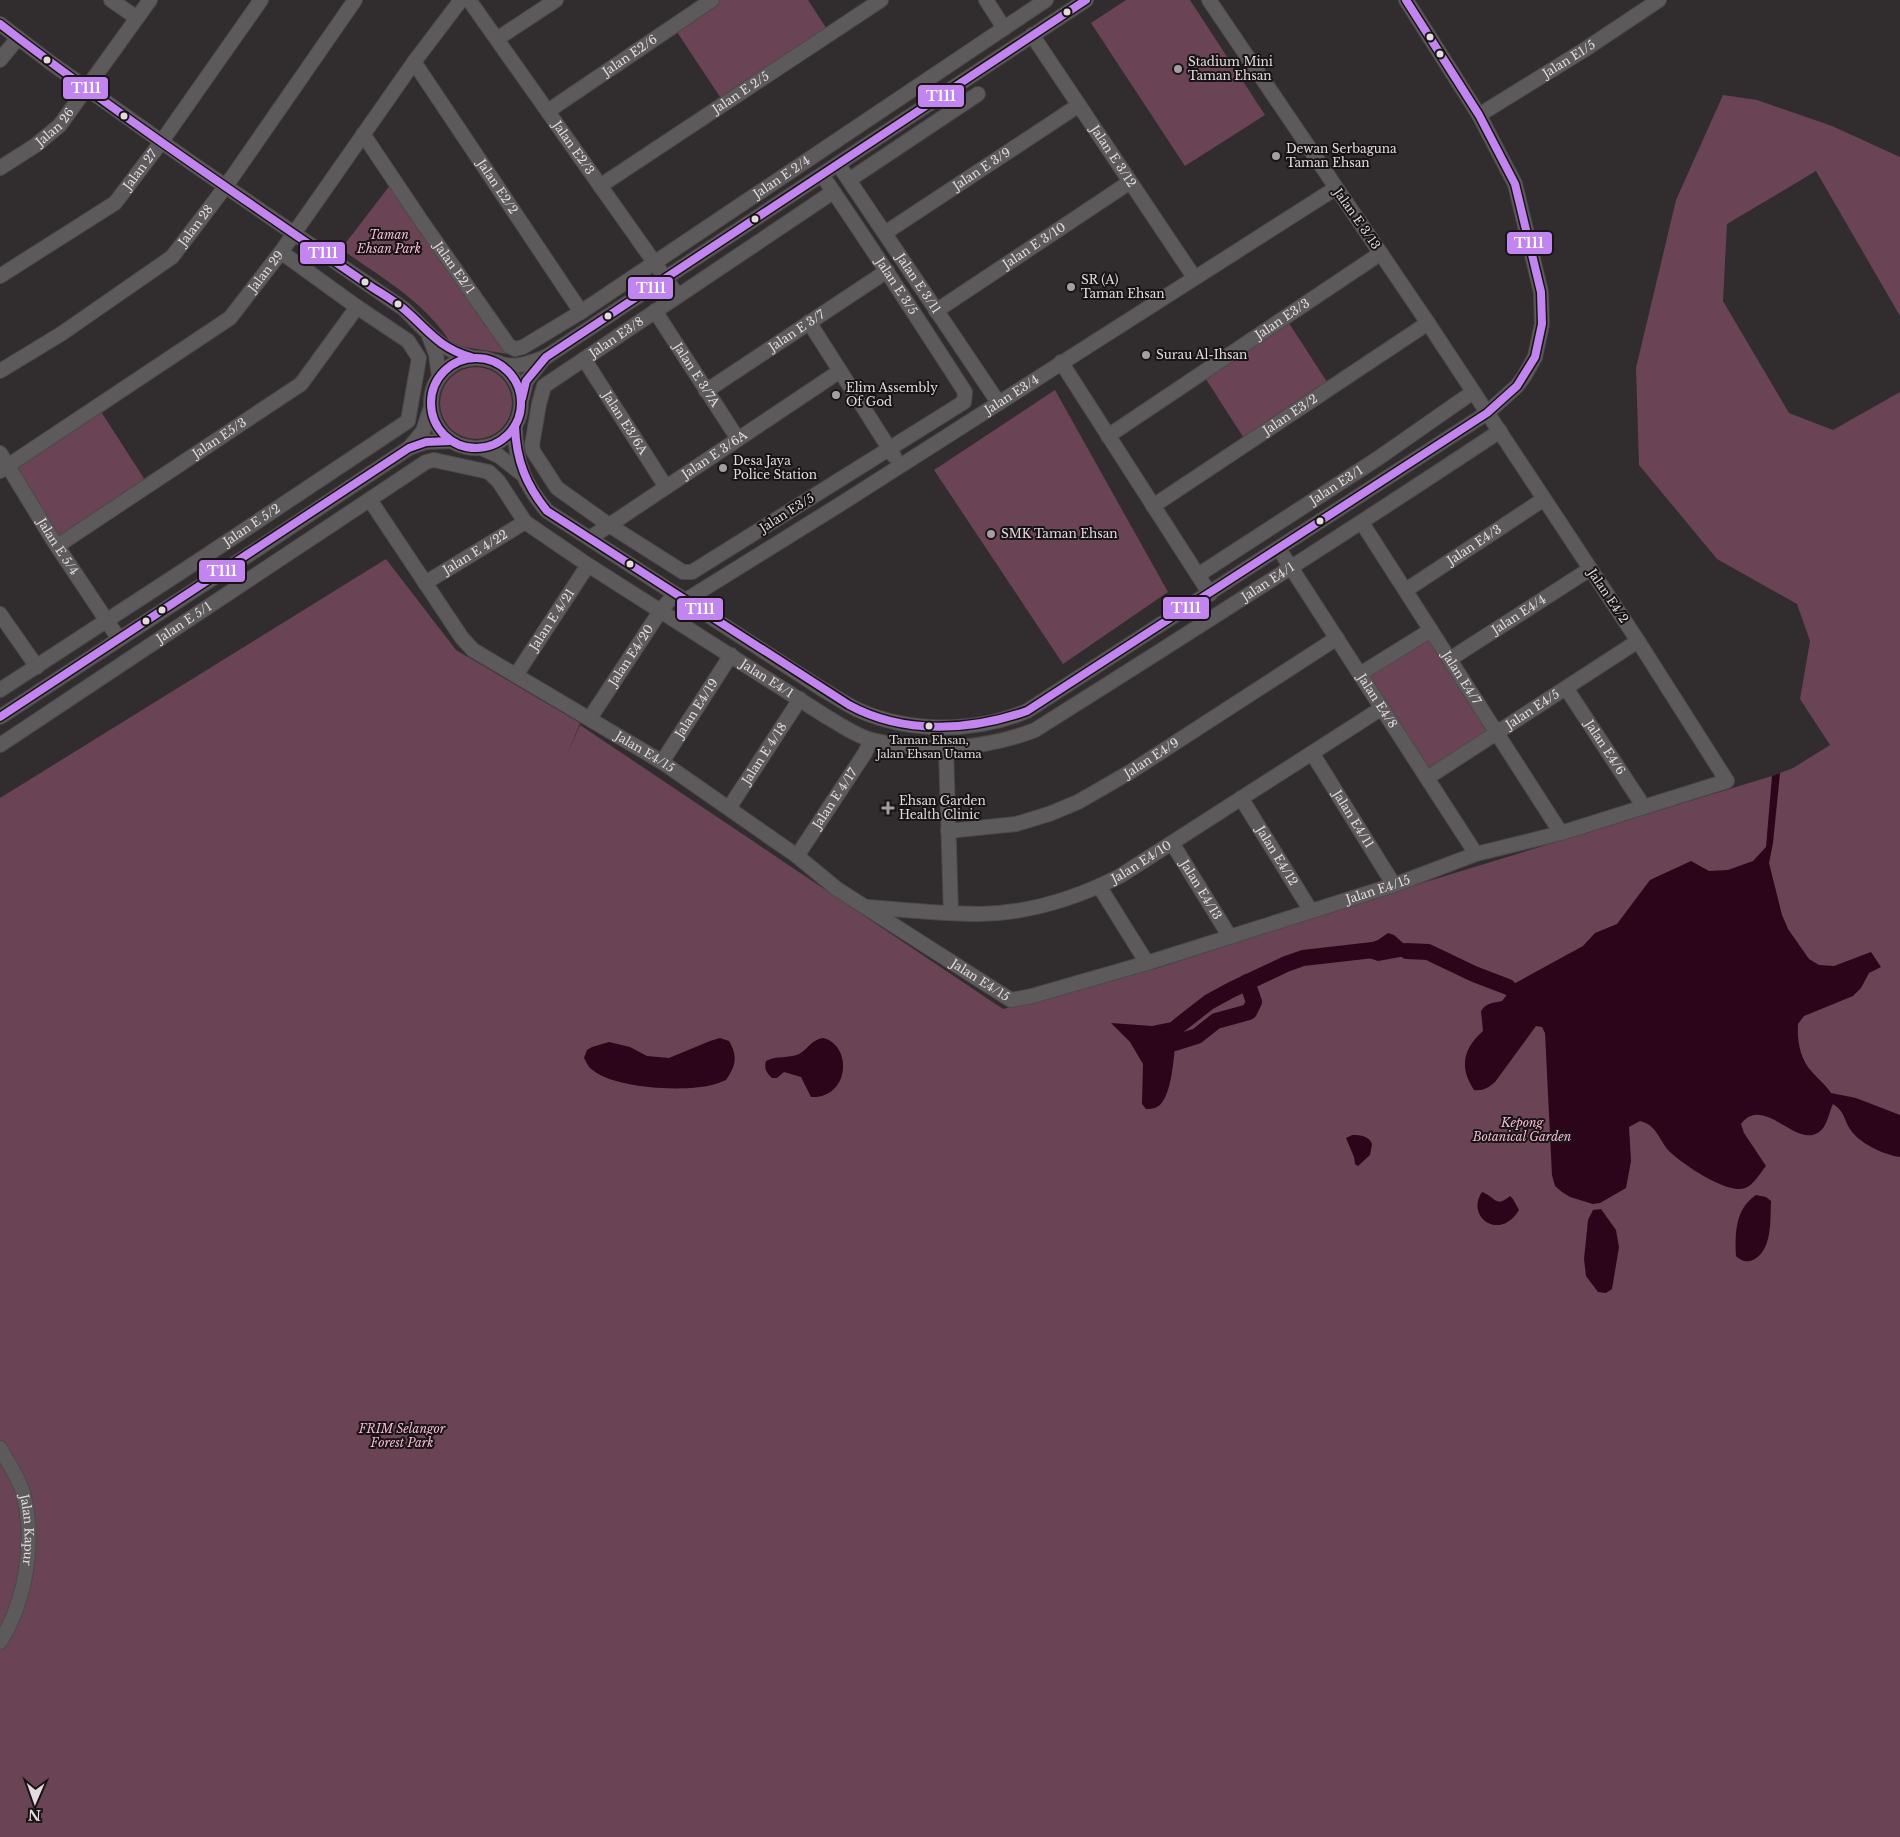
<svg xmlns="http://www.w3.org/2000/svg" width="1900" height="1837" font-family="'Libre Baskerville',serif">
<rect width="100%" height="100%" fill="#312c2e"/>
<g fill="#6a4354">
<polygon points="712,0 808,0 830,34 724,103 673,26"/>
<polygon points="1126,0 1190,0 1265,115 1185,166 1091,23"/>
<polygon points="1723,95 1757,100 1832,126 1900,157 1900,316 1816,171 1727,224 1723,301 1789,413 1833,430 1900,392 1900,1837 0,1837 0,798 386,559 456,650 580,723 567,755 580,725 1003,1009 1155,969 1373,898 1772,776 1793,768 1830,745 1800,699 1810,641 1797,604 1717,559 1639,465 1636,368 1676,200"/>
<path d="M391 184 441 261 507 354 464 347 451 343C424 301 382 278 341 249Z"/>
<polygon points="1285,317 1331,388 1247,443 1202,373"/>
<circle cx="476" cy="403" r="36"/>
<polygon points="1055,390 1168,592 1063,664 934,470"/>
<polygon points="100,410 145,480 58,540 12,468"/>
<polygon points="1431,630 1496,733 1427,778 1360,674"/>
</g>
<g fill="#2c051a">
<path d="M1780 773 1773 843 1769 863 1782 915 1788 929 1809 959 1819 965 1834 966 1871 952 1881 967 1869 973 1861 988 1853 996 1804 1016 1798 1024C1797 1041 1800 1059 1812 1072 1819 1080 1826 1085 1831 1093L1856 1098 1900 1115V1157C1885 1155 1863 1145 1853 1133 1844 1123 1846 1112 1833 1104 1829 1112 1827 1127 1819 1132 1796 1149 1764 1094 1741 1124L1744 1133 1766 1166C1760 1173 1754 1185 1745 1188 1727 1195 1681 1163 1669 1151 1659 1140 1657 1125 1640 1121L1629 1127 1631 1161 1626 1188 1600 1203 1593 1204 1570 1197 1562 1192 1555 1186 1552 1175 1545 1033 1542 1027 1536 1026 1495 1082C1488 1088 1483 1091 1474 1090 1459 1067 1463 1049 1483 1031L1481 1011C1487 1002 1493 1003 1502 1001L1506 996 1508 987 1583 946 1595 933 1617 924 1650 880 1691 861 1709 871 1728 870 1753 861 1766 847 1772 776Z"/>
<polygon points="1388,933 1394,935 1403,943 1428,952 1378,961 1352,952 1356,948 1378,940"/>
<path d="M1177 1021C1175 1041 1174 1085 1163 1101 1159 1108 1153 1109 1146 1109L1142 1104 1143 1064 1130 1042 1111 1023 1152 1026Z"/>
<path d="M720 1038 729 1041C738 1056 736 1066 726 1080 721 1082 716 1084 712 1085 683 1092 612 1089 590 1068 587 1065 586 1061 584 1058L587 1050 592 1047 609 1042 630 1047 647 1056 669 1058 710 1041Z"/>
<path d="M823 1038C853 1045 850 1099 811 1097L801 1077 784 1072 777 1078H772C766 1072 764 1069 766 1061 777 1055 788 1059 799 1054 808 1049 811 1040 823 1038Z"/>
<path d="M1352 1135C1361 1135 1369 1136 1372 1144L1370 1155 1358 1166 1355 1164 1354 1157 1346 1138Z"/>
<path d="M1482 1192C1495 1196 1495 1209 1510 1196L1513 1199 1519 1210C1500 1242 1465 1217 1482 1192Z"/>
<path d="M1756 1195 1766 1197 1771 1201C1770 1220 1773 1254 1750 1261 1744 1262 1740 1260 1736 1256 1735 1233 1735 1209 1756 1195Z"/>
<polygon points="1601,1209 1616,1230 1619,1247 1612,1289 1606,1293 1598,1292 1586,1276 1584,1259 1588,1220 1593,1210"/>
</g>
<g fill="none" stroke-linecap="round" stroke-linejoin="round">
<g stroke="#2c051a" stroke-width="16">
<polyline points="1407,951 1428,952 1474,974 1508,987"/>
<polyline points="1177,1027 1209,1002 1231,990 1286,964 1303,958 1373,950"/>
<polyline points="1175,1043 1197,1036 1216,1021 1249,1012 1254,1002 1247,982"/>
</g>
<g stroke="#4d494a" stroke-width="16">
<g id="minor">
<polyline points="111,0 137,18"/>
<path id="s1" d="M469 0 678 296"/>
<polyline points="986,0 1004,28"/>
<path d="M0 24 51 63 193 164 404 309C426 330 440 351 471 357"/>
<path id="s2" d="M1032 35 1194 277"/>
<polyline points="497,39 556,0"/>
<polyline points="0,60 18,38"/>
<path id="s3" d="M414 62 581 312"/>
<path id="s4" d="M548 111 712 0"/>
<path id="s5" d="M1479 115 1584 50 1659 0"/>
<path id="s6" d="M363 134 422 222 509 346 515 349 523 347 581 312 1046 0"/>
<path id="s7" d="M838 164 998 402"/>
<path id="s8" d="M0 168 36 145 60 125 150 0"/>
<path id="s9" d="M822 175C871 246 918 319 965 392L964 402 692 572H683L609 525 557 488 533 451 532 445 539 404 544 386 833 192"/>
<polyline points="849,180 978,94"/>
<path id="s10" d="M600 186 881 0"/>
<path id="s11" d="M885 233 1079 105"/>
<path id="s12" d="M0 276 115 203 162 141 261 0"/>
<path id="s13" d="M655 311 738 439"/>
<path id="s14" d="M936 311 1130 182"/>
<polyline points="809,322 894,456"/>
<polyline points="429,336 436,354 439,377"/>
<circle cx="476" cy="403" r="45"/>
<path id="s15" d="M584 359 666 487"/>
<path d="M496 362C512 370 530 363 546 357L1086 0"/>
<polyline points="1061,362 1210,594"/>
<path id="s16" d="M0 371 61 334 172 257 226 186 355 0"/>
<path id="s17" d="M706 391 887 271"/>
<polyline points="522,398 526,381 545,357"/>
<path d="M515 426C515 462 524 484 547 511L822 689C834 696 846 704 858 710 910 733 975 733 1027 711L1487 413 1517 386 1525 375 1535 357 1542 324 1541 292 1515 184 1479 115 1406 0"/>
<path id="s18" d="M1108 436 1381 253"/>
<polyline points="409,448 426,442 450,441"/>
<polyline points="481,448 499,456 522,474"/>
<path id="s19" d="M0 453 53 540 119 639"/>
<path id="s20" d="M0 471 230 318 281 252 414 62 461 0"/>
<path id="s21" d="M370 500 462 638 473 650 662 762 797 856 837 889 1011 1000 1032 996 1147 963 1394 885 1476 854 1561 833 1727 781 1638 641 1428 323 1209 0"/>
<path id="s22" d="M1153 506 1428 323"/>
<path id="s23" d="M1362 523 1561 833"/>
<path id="s24" d="M590 538 840 371"/>
<path id="s25" d="M57 546 301 384 357 307"/>
<path id="s26" d="M1279 549 1476 854"/>
<path id="s27" d="M1198 575 1377 459 1473 392"/>
<path id="s28" d="M425 583 525 522"/>
<path id="s29" d="M1406 590 1544 499"/>
<path id="s30" d="M686 600 839 505 1336 188"/>
<polyline points="0,614 37,667"/>
<path id="s31" d="M1450 659 1590 569"/>
<polyline points="1360,674 1431,630"/>
<path id="s32" d="M516 675 588 565"/>
<path id="s33" d="M1566 688 1644 807"/>
<path id="s34" d="M0 690 198 561 408 421 419 358 408 341 357 307 281 252"/>
<polyline points="0,717 262,546 409,448 423,431 431,407"/>
<path id="s35" d="M590 718 661 610 675 594"/>
<path id="s36" d="M0 745 426 462 434 460 489 472 499 482 525 522 588 565 827 717C841 725 856 736 872 740 925 753 984 750 1035 730 1191 632 1346 533 1500 431"/>
<polyline points="946,749 951,913"/>
<path id="s37" d="M1312 753 1394 885"/>
<path id="s38" d="M662 762 731 655"/>
<path id="s39" d="M1427 778 1638 641"/>
<path id="s40" d="M1241 798 1311 911"/>
<path id="s41" d="M729 808 800 699"/>
<path id="s42" d="M948 831 1016 824 1049 814 1078 802 1130 772 1337 638"/>
<path id="s43" d="M1172 843 1230 937"/>
<path id="s44" d="M797 856 865 753 871 740"/>
<polyline points="1099,886 1147,963"/>
<path id="s45" d="M868 907C905 910 943 914 980 914 1029 913 1077 898 1120 876L1382 708"/>
<path id="s46" d="M0 1448C7 1461 21 1481 24 1496 35 1543 26 1601 0 1642"/>
</g>
</g>
<use href="#minor" stroke="#5c5a5b" stroke-width="14"/>
<g stroke="#181315" stroke-width="11">
<g id="bus-1">
<path d="M0 24C121 117 248 202 373 288 384 295 395 301 405 310 428 330 439 348 471 357"/>
<circle cx="476" cy="403" r="45"/>
<polyline points="522,398 526,381 546,357 1086,0"/>
<path d="M515 426C516 460 526 485 547 511L849 705C904 735 970 731 1027 711L1487 413 1517 386 1535 357 1542 324 1541 292 1515 184 1479 115 1406 0"/>
<polyline points="0,717 409,448 426,442 450,441"/>
</g>
</g>
<use href="#bus-1" stroke="#c285f0" stroke-width="8"/>
</g>
<g fill="#e3dbde" stroke="#181315" stroke-width="2">
<circle cx="1067" cy="12" r="4.5"/>
<circle cx="1430" cy="37" r="4.5"/>
<circle cx="1440" cy="54" r="4.5"/>
<circle cx="47" cy="60" r="4.5"/>
<circle cx="124" cy="116" r="4.5"/>
<circle cx="755" cy="219" r="4.5"/>
<circle cx="365" cy="282" r="4.5"/>
<circle cx="398" cy="304" r="4.5"/>
<circle cx="608" cy="316" r="4.5"/>
<circle cx="1320" cy="521" r="4.5"/>
<circle cx="630" cy="564" r="4.5"/>
<circle cx="162" cy="610" r="4.5"/>
<circle cx="146" cy="621" r="4.5"/>
<circle cx="929" cy="726" r="4.5"/>
</g>
<g fill="#a59ea0" stroke="#181315" stroke-width="2">
<circle cx="1178" cy="69" r="5"/>
<circle cx="1276" cy="156" r="5"/>
<circle cx="1071" cy="287" r="5"/>
<circle cx="1146" cy="355" r="5"/>
<circle cx="836" cy="395" r="5"/>
<circle cx="723" cy="468" r="5"/>
<circle cx="991" cy="534" r="5"/>
<path d="M885.5 800.5h5v5h5v5h-5v5h-5v-5h-5v-5h5z"/>
</g>
<g text-anchor="middle" stroke-width="4" stroke-linejoin="round" paint-order="stroke">
<g font-size="11" fill="#e3dbde" stroke="#181315">
<text x="929" y="744">Taman Ehsan,<tspan x="929" dy="14">Jalan Ehsan Utama</tspan></text>
</g>
<g font-size="12" fill="#e3dbde" stroke="#181315">
<text dy="4" stroke="none"><textPath href="#s4" startOffset="99">Jalan E2/6</textPath></text>
<text dy="4" stroke="none"><textPath href="#s5" startOffset="106">Jalan E1/5</textPath></text>
<text dy="4" stroke="none"><textPath href="#s10" startOffset="169">Jalan E 2/5</textPath></text>
<text dy="4" stroke="none"><textPath href="#s8" startOffset="69">Jalan 26</textPath></text>
<text dy="4" stroke="none"><textPath href="#s1" startOffset="181">Jalan E2/3</textPath></text>
<text dy="4" stroke="none"><textPath href="#s2" startOffset="146">Jalan E 3/12</textPath></text>
<text dy="4" stroke="none"><textPath href="#s11" startOffset="116">Jalan E 3/9</textPath></text>
<text dy="4" stroke="none"><textPath href="#s12" startOffset="178">Jalan 27</textPath></text>
<text dy="4" stroke="none"><textPath href="#s6" startOffset="582">Jalan E 2/4</textPath></text>
<text dy="4" stroke="none"><textPath href="#s3" startOffset="150">Jalan E2/2</textPath></text>
<text transform="translate(1357 219) rotate(55)" y="4">Jalan E 3/13</text>
<text dy="4" stroke="none"><textPath href="#s16" startOffset="246">Jalan 28</textPath></text>
<text dy="4" stroke="none"><textPath href="#s14" startOffset="118">Jalan E 3/10</textPath></text>
<text dy="4" stroke="none"><textPath href="#s6" startOffset="162">Jalan E2/1</textPath></text>
<text dy="4" stroke="none"><textPath href="#s20" startOffset="335">Jalan 29</textPath></text>
<text dy="4" stroke="none"><textPath href="#s7" startOffset="144">Jalan E 3/11</textPath></text>
<text dy="4" stroke="none"><textPath href="#s9" startOffset="134">Jalan E 3/5</textPath></text>
<text dy="4" stroke="none"><textPath href="#s18" startOffset="210">Jalan E3/3</textPath></text>
<text dy="4" stroke="none"><textPath href="#s17" startOffset="109">Jalan E 3/7</textPath></text>
<text dy="4" stroke="none"><textPath href="#s9" startOffset="949">Jalan E3/8</textPath></text>
<text dy="4" stroke="none"><textPath href="#s13" startOffset="76">Jalan E 3/7A</textPath></text>
<text dy="4" stroke="none"><textPath href="#s30" startOffset="385">Jalan E3/4</textPath></text>
<text dy="4" stroke="none"><textPath href="#s22" startOffset="165">Jalan E3/2</textPath></text>
<text dy="4" stroke="none"><textPath href="#s15" startOffset="76">Jalan E3/6A</textPath></text>
<text dy="4" stroke="none"><textPath href="#s25" startOffset="195">Jalan E5/3</textPath></text>
<text dy="4" stroke="none"><textPath href="#s24" startOffset="150">Jalan E 3/6A</textPath></text>
<text dy="4" stroke="none"><textPath href="#s27" startOffset="165">Jalan E3/1</textPath></text>
<text transform="translate(787 513) rotate(-32)" y="4">Jalan E3/5</text>
<text dy="4" stroke="none"><textPath href="#s34" startOffset="301">Jalan E 5/2</textPath></text>
<text dy="4" stroke="none"><textPath href="#s29" startOffset="82">Jalan E4/3</textPath></text>
<text dy="4" stroke="none"><textPath href="#s19" startOffset="110">Jalan E 5/4</textPath></text>
<text dy="4" stroke="none"><textPath href="#s28" startOffset="59">Jalan E 4/22</textPath></text>
<text dy="4" stroke="none"><textPath href="#s36" startOffset="1490">Jalan E4/1</textPath></text>
<text transform="translate(1608 596) rotate(56)" y="4">Jalan E4/2</text>
<text dy="4" stroke="none"><textPath href="#s31" startOffset="82">Jalan E4/4</textPath></text>
<text dy="4" stroke="none"><textPath href="#s32" startOffset="66">Jalan E 4/21</textPath></text>
<text dy="4" stroke="none"><textPath href="#s36" startOffset="221">Jalan E 5/1</textPath></text>
<text dy="4" stroke="none"><textPath href="#s35" startOffset="75">Jalan E4/20</textPath></text>
<text dy="4" stroke="none"><textPath href="#s36" startOffset="926">Jalan E4/1</textPath></text>
<text dy="4" stroke="none"><textPath href="#s23" startOffset="184">Jalan E4/7</textPath></text>
<text dy="4" stroke="none"><textPath href="#s26" startOffset="181">Jalan E4/8</textPath></text>
<text dy="4" stroke="none"><textPath href="#s38" startOffset="64">Jalan E4/19</textPath></text>
<text dy="4" stroke="none"><textPath href="#s39" startOffset="126">Jalan E4/5</textPath></text>
<text dy="4" stroke="none"><textPath href="#s33" startOffset="71">Jalan E4/6</textPath></text>
<text dy="4" stroke="none"><textPath href="#s21" startOffset="382">Jalan E4/15</textPath></text>
<text dy="4" stroke="none"><textPath href="#s41" startOffset="65">Jalan E 4/18</textPath></text>
<text dy="4" stroke="none"><textPath href="#s42" startOffset="220">Jalan E4/9</textPath></text>
<text dy="4" stroke="none"><textPath href="#s44" startOffset="69">Jalan E 4/17</textPath></text>
<text dy="4" stroke="none"><textPath href="#s37" startOffset="78">Jalan E4/11</textPath></text>
<text dy="4" stroke="none"><textPath href="#s40" startOffset="68">Jalan E4/12</textPath></text>
<text dy="4" stroke="none"><textPath href="#s45" startOffset="284">Jalan E4/10</textPath></text>
<text dy="4" stroke="none"><textPath href="#s43" startOffset="55">Jalan E4/13</textPath></text>
<text dy="4" stroke="none"><textPath href="#s21" startOffset="1208">Jalan E4/15</textPath></text>
<text dy="4" stroke="none"><textPath href="#s21" startOffset="788">Jalan E4/15</textPath></text>
<text dy="4" stroke="none"><textPath href="#s46" startOffset="88">Jalan Kapur</textPath></text>
</g>
<g font-size="12" fill="#e3dbde" stroke="#181315" text-anchor="start">
<text x="1188" y="66">Stadium Mini<tspan x="1188" dy="14">Taman Ehsan</tspan></text>
<text x="1286" y="153">Dewan Serbaguna<tspan x="1286" dy="14">Taman Ehsan</tspan></text>
<text x="1081" y="284">SR (A)<tspan x="1081" dy="14">Taman Ehsan</tspan></text>
<text x="1156" y="359">Surau Al-Ihsan</text>
<text x="846" y="392">Elim Assembly<tspan x="846" dy="14">Of God</tspan></text>
<text x="733" y="465">Desa Jaya<tspan x="733" dy="14">Police Station</tspan></text>
<text x="1001" y="538">SMK Taman Ehsan</text>
<text x="899" y="805">Ehsan Garden<tspan x="899" dy="14">Health Clinic</tspan></text>
</g>
<g font-size="12" font-style="italic" fill="#f8bbd4" stroke="#181315">
<text x="389" y="239">Taman<tspan x="389" dy="14">Ehsan Park</tspan></text>
<text x="1522" y="1127">Kepong<tspan x="1522" dy="14">Botanical Garden</tspan></text>
<text x="402" y="1433">FRIM Selangor<tspan x="402" dy="14">Forest Park</tspan></text>
</g>
</g>
<g stroke="#181315" stroke-width="2">
<rect x="62" y="76" width="47" height="24" rx="5" fill="#c285f0"/>
<rect x="917" y="84" width="48" height="24" rx="5" fill="#c285f0"/>
<rect x="1506" y="231" width="47" height="24" rx="5" fill="#c285f0"/>
<rect x="299" y="241" width="47" height="24" rx="5" fill="#c285f0"/>
<rect x="627" y="276" width="47" height="24" rx="5" fill="#c285f0"/>
<rect x="198" y="559" width="48" height="24" rx="5" fill="#c285f0"/>
<rect x="1162" y="596" width="48" height="24" rx="5" fill="#c285f0"/>
<rect x="676" y="597" width="48" height="24" rx="5" fill="#c285f0"/>
</g>
<g font-size="14" text-anchor="middle" font-weight="bold" fill="#fff">
<text x="86" y="93">T111</text>
<text x="941" y="101">T111</text>
<text x="1529" y="248">T111</text>
<text x="323" y="258">T111</text>
<text x="651" y="293">T111</text>
<text x="222" y="576">T111</text>
<text x="1186" y="613">T111</text>
<text x="700" y="614">T111</text>
</g>
<g transform="translate(35 1802) rotate(182)" stroke="#181315" stroke-width="4" paint-order="stroke">
<path d="M0-4L9 19L0 12L-9 19Z" fill="#e3dbde"/>
<text y="-8" font-size="14" font-weight="bold" text-anchor="middle" fill="#e3dbde">N</text>
</g>
</svg>
